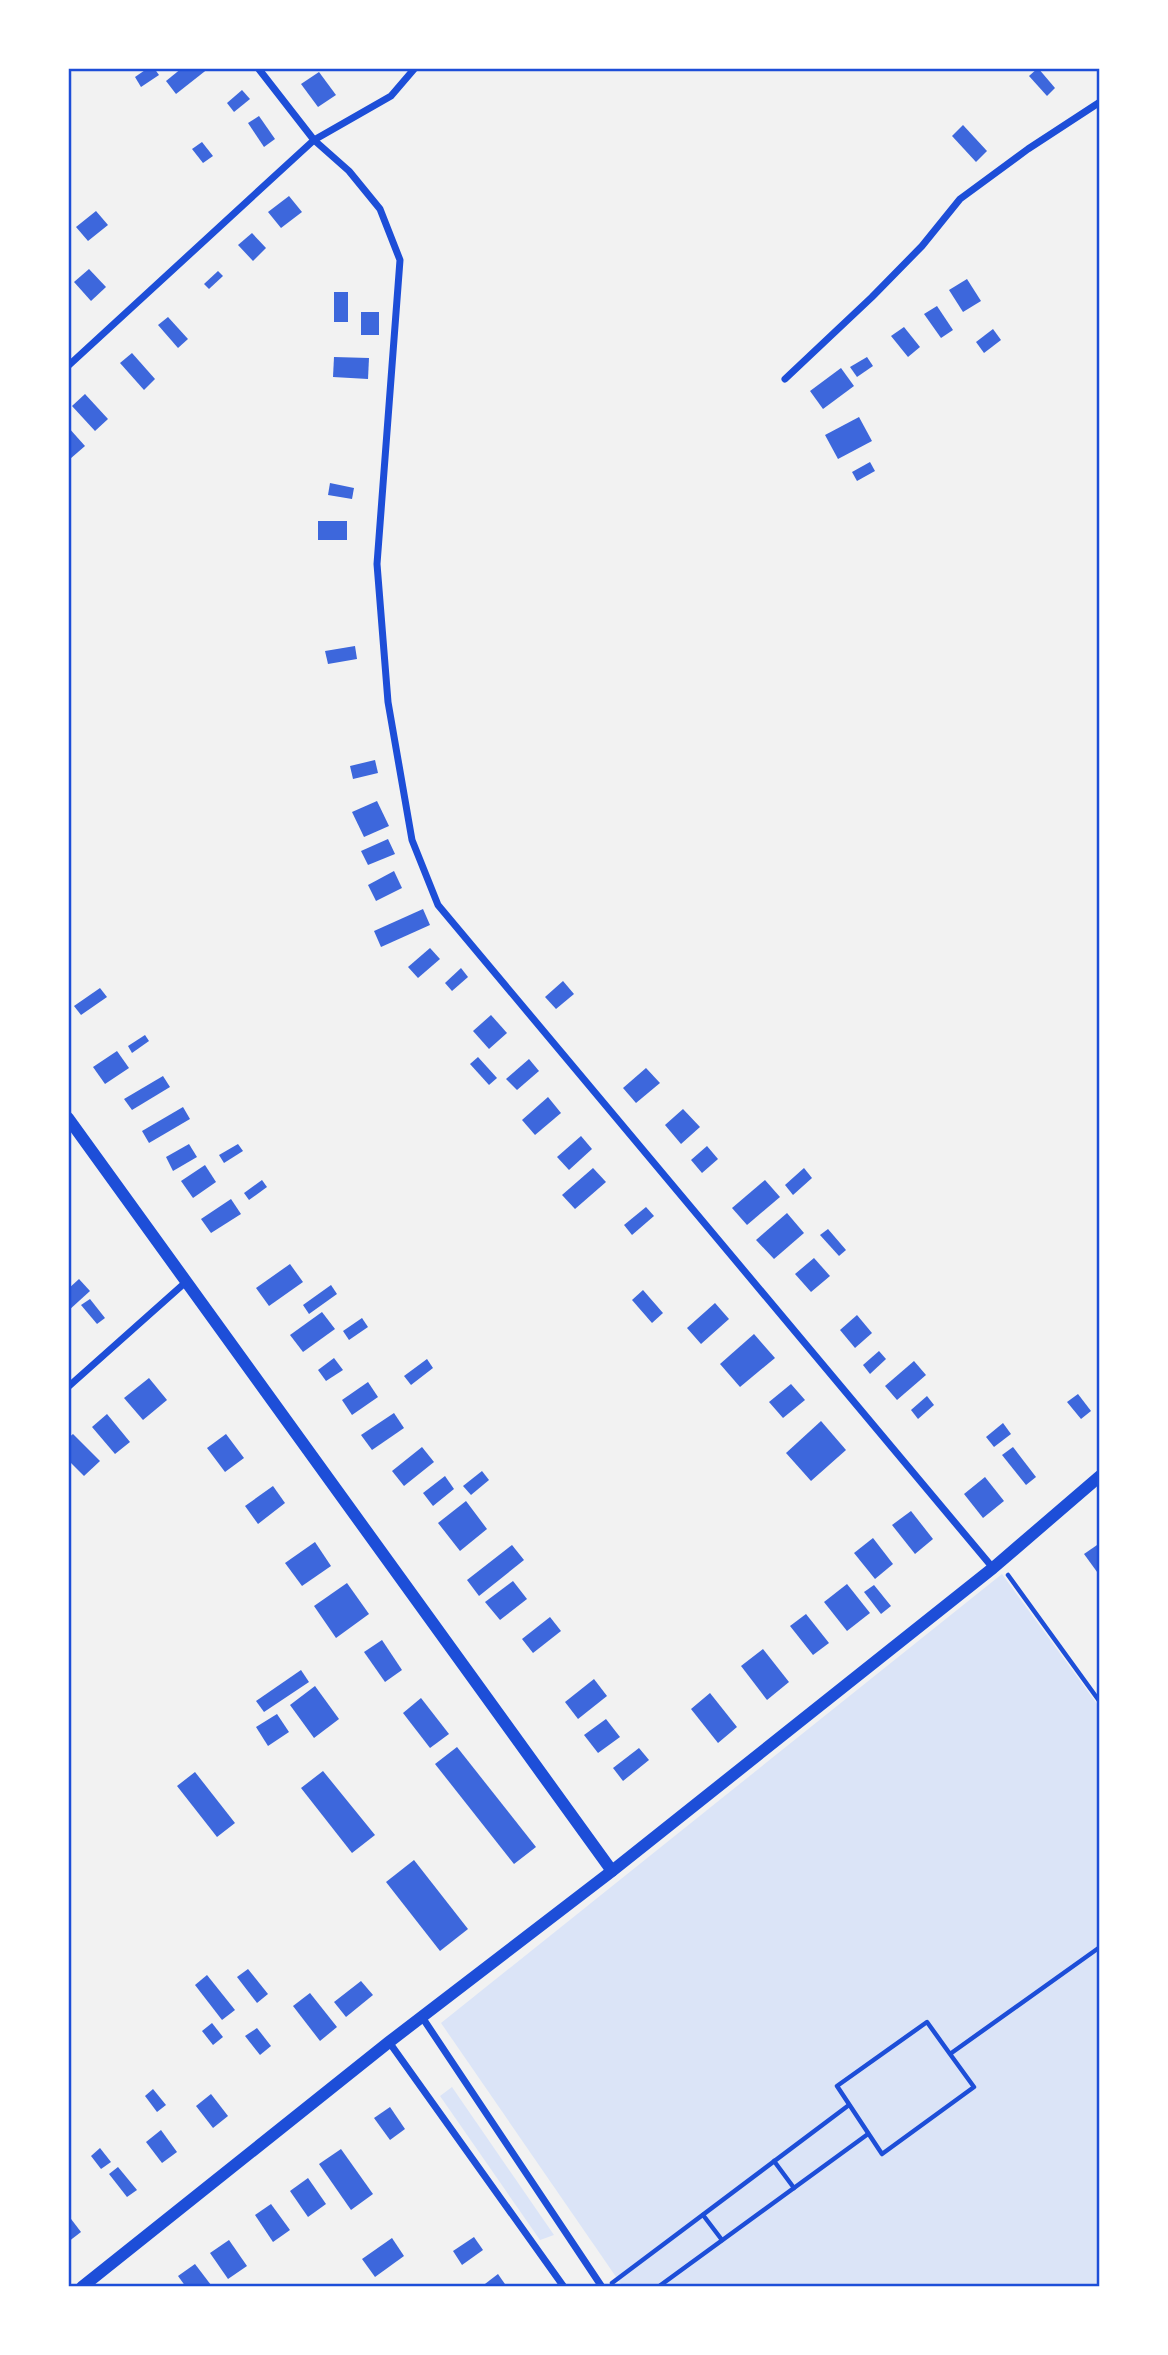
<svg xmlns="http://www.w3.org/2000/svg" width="1168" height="2355" font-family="'Noto Sans',sans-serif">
<rect width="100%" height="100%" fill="#f2f2f2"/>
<g fill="#dbe4f7">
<polygon points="1002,1574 1100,1708 1100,2287 623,2287 441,2023"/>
<polygon points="452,2087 554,2235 540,2240 440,2096"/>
</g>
<g fill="#3d67dc">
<polygon points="148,68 154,68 159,75 141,87 135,77"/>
<polygon points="182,68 209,68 176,94 166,81"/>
<polygon points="1038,68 1055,88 1047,96 1029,76"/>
<polygon points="319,72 336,95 318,107 301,84"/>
<polygon points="242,90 250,99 234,112 227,103"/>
<polygon points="259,116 275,139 264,147 248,123"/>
<polygon points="963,125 987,151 976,162 952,136"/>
<polygon points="202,142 213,156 203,163 192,149"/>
<polygon points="289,196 302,212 281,228 268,212"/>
<polygon points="96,211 108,225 88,241 76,227"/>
<polygon points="252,233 266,248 253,261 238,245"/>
<polygon points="89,269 106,287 91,301 74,282"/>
<polygon points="218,271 223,276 209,289 204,284"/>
<polygon points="967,279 981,301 963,312 949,290"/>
<rect x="334" y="292" width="14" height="30"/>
<polygon points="937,306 953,330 941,338 924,314"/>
<rect x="361" y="312" width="18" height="23"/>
<polygon points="168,317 188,339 178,348 158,325"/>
<polygon points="904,327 920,347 908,357 891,336"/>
<polygon points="993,329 1001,340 984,353 976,342"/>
<polygon points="132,353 155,379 144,390 120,363"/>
<polygon points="334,357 369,358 368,379 333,377"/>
<polygon points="867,357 873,366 857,377 850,367"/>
<polygon points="841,368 854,386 823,409 810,391"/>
<polygon points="85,394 108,419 95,431 72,406"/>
<polygon points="859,417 872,441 838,459 825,435"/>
<polygon points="68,427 85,446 70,459 68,456"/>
<polygon points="870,462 875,471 857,481 852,472"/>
<polygon points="330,483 354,488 352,499 328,495"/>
<rect x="318" y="521" width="29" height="19"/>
<polygon points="355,646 357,659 328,664 325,651"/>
<polygon points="375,760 378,773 353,779 350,766"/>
<polygon points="377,801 389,826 364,837 352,812"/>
<polygon points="388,839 395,854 368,865 361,851"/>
<polygon points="394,871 402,888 376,901 368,885"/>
<polygon points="423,909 430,925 381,947 374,931"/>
<polygon points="430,948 440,959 418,978 408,967"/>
<polygon points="461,968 468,977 452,991 445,983"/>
<polygon points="563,981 574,994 556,1009 545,997"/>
<polygon points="100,988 107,997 81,1015 74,1006"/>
<polygon points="491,1015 507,1033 489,1049 473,1031"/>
<polygon points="145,1035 149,1041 132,1053 128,1046"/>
<polygon points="117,1051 129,1068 105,1084 93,1067"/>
<polygon points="478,1057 497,1078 489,1085 470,1064"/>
<polygon points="529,1059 539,1071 517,1090 506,1079"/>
<polygon points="646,1068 660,1083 636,1103 623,1088"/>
<polygon points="163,1076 170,1087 132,1110 124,1099"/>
<polygon points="548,1097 561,1113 535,1135 522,1120"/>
<polygon points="183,1107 190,1119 149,1143 142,1131"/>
<polygon points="683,1109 700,1127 681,1144 665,1125"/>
<polygon points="581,1136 592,1149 569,1170 557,1157"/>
<polygon points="189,1144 197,1157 173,1171 166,1157"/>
<polygon points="238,1144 243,1151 224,1163 219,1155"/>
<polygon points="707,1146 718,1159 702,1173 691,1160"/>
<polygon points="205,1165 216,1182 193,1198 181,1181"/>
<polygon points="593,1168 606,1182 575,1209 562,1195"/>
<polygon points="804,1168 812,1178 793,1195 785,1185"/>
<polygon points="262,1180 267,1187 249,1200 244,1193"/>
<polygon points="765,1180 780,1197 747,1225 732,1208"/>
<polygon points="231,1199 241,1214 211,1233 201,1219"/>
<polygon points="646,1207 654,1216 632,1235 624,1225"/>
<polygon points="787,1213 804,1233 774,1259 756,1240"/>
<polygon points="828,1229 846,1250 839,1256 820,1235"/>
<polygon points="814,1258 830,1276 811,1292 795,1274"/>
<polygon points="290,1264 303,1282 269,1306 256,1288"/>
<polygon points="79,1279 90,1291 68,1311 68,1289"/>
<polygon points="331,1285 337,1294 309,1314 303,1305"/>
<polygon points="643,1290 663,1313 652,1323 632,1300"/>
<polygon points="90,1299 105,1318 97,1324 81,1305"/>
<polygon points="715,1303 729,1319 701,1344 687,1328"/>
<polygon points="322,1312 335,1329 303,1352 290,1335"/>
<polygon points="857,1315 872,1333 855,1348 840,1330"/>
<polygon points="362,1318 368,1327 349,1340 343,1331"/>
<polygon points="754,1334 775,1358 740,1387 720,1364"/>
<polygon points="879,1351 886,1359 870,1374 863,1365"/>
<polygon points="334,1358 343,1370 326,1381 318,1370"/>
<polygon points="427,1359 433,1368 411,1385 404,1376"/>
<polygon points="914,1361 926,1375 897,1400 885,1386"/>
<polygon points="149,1378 167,1400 143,1420 124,1398"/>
<polygon points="368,1382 378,1397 352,1415 342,1400"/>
<polygon points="791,1384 805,1400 783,1418 769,1402"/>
<polygon points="1078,1394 1091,1411 1081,1419 1067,1402"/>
<polygon points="927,1396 934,1405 918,1419 911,1410"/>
<polygon points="394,1413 404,1428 372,1450 361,1435"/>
<polygon points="107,1414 130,1442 115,1454 92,1427"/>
<polygon points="821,1421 846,1450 811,1481 786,1453"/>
<polygon points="1003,1423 1011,1434 994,1447 986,1437"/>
<polygon points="73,1434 100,1461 84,1476 68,1460 68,1438"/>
<polygon points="226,1434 244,1458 225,1472 207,1448"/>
<polygon points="422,1447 434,1462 404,1486 392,1471"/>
<polygon points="1013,1447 1036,1477 1026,1485 1002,1455"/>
<polygon points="482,1471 489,1480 471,1495 463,1486"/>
<polygon points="445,1476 454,1489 433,1506 423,1493"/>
<polygon points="985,1477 1004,1501 983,1518 964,1494"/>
<polygon points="273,1486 285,1503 258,1524 245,1506"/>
<polygon points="466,1501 487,1529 460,1551 438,1523"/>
<polygon points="911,1511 933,1539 915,1554 892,1525"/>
<polygon points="873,1538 893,1564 875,1579 854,1553"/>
<polygon points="315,1542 331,1566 302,1586 285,1563"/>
<polygon points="1100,1543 1100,1576 1084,1554"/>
<polygon points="512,1545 524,1560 479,1596 467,1580"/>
<polygon points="513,1581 527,1599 500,1620 485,1602"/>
<polygon points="347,1583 369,1614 336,1638 314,1606"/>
<polygon points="847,1584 870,1613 847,1631 824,1602"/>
<polygon points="874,1585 891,1606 881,1614 864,1592"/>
<polygon points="806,1614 829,1643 813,1655 790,1626"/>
<polygon points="550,1617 561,1631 533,1653 522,1639"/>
<polygon points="382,1640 402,1670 385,1682 364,1652"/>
<polygon points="763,1649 789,1682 767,1700 741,1666"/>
<polygon points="301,1670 309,1682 264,1712 256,1701"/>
<polygon points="594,1679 607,1696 578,1719 565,1702"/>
<polygon points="315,1686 339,1719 314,1738 290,1705"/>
<polygon points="710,1693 737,1727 718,1743 691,1709"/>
<polygon points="421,1698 449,1734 430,1748 403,1713"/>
<polygon points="277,1714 289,1732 268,1746 256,1727"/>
<polygon points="606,1719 620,1737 598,1753 584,1735"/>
<polygon points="457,1747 536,1847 514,1864 435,1764"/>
<polygon points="639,1748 649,1760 623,1781 613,1768"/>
<polygon points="323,1771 375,1835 352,1853 301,1788"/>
<polygon points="195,1772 235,1823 217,1837 177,1786"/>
<polygon points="414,1860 468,1929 440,1951 386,1882"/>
<polygon points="248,1969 268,1994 257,2003 237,1977"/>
<polygon points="207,1975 235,2010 222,2020 195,1985"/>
<polygon points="361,1981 373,1995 346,2017 334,2002"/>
<polygon points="310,1993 337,2027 320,2041 293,2006"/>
<polygon points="212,2023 223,2037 213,2045 202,2031"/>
<polygon points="257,2028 271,2046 260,2055 245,2036"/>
<polygon points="153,2089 166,2105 157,2112 145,2096"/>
<polygon points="211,2094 228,2116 213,2128 196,2106"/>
<polygon points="390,2107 405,2129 390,2140 374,2118"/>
<polygon points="161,2130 177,2152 162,2163 146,2142"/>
<polygon points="100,2148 111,2162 101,2169 91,2156"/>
<polygon points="341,2149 373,2194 351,2210 319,2164"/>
<polygon points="118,2167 137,2190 127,2197 109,2174"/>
<polygon points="308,2178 326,2204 308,2217 290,2191"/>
<polygon points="271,2204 290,2230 273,2242 255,2215"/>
<polygon points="68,2215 81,2232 68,2242"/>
<polygon points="474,2237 483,2250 462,2265 453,2251"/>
<polygon points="392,2238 404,2256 375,2277 362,2259"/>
<polygon points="229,2240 247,2266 228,2279 210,2253"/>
<polygon points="195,2264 211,2285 209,2287 186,2287 178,2276"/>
<polygon points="498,2274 507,2287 481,2287"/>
</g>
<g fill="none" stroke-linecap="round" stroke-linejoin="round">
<g stroke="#1d4ed8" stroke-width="4.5">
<polyline points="1008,1575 1100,1702"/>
<polyline points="1100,1838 1100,1841"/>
<polyline points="950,2054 974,2087 882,2154 837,2086 927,2022 950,2054 1100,1947"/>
<polyline points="774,2161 794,2188"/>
<polyline points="703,2215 722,2240"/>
<polyline points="612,2283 849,2105"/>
<polyline points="658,2287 868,2134"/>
</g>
<g stroke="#1d4ed8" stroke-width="7">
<polyline points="258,68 314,140 349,171 380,209 400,260 377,564 388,702 412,840 438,905 993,1568"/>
<polyline points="68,366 314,140 391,96 415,68"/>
<polyline points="785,379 872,297 922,246 960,199 1028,149 1100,102"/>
<polyline points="68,1387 187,1281"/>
<polyline points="422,2017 602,2287"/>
<polyline points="389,2042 564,2287"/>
</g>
<g stroke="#1d4ed8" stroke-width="12">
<polyline points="68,1118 612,1871"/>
<polyline points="82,2287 389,2042 612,1871 993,1568 1100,1476"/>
</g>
</g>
<rect width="1168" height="2355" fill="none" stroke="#ffffff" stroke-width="140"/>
<rect x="70" y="70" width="1028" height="2215" fill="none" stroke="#1d4ed8" stroke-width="2.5"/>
</svg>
